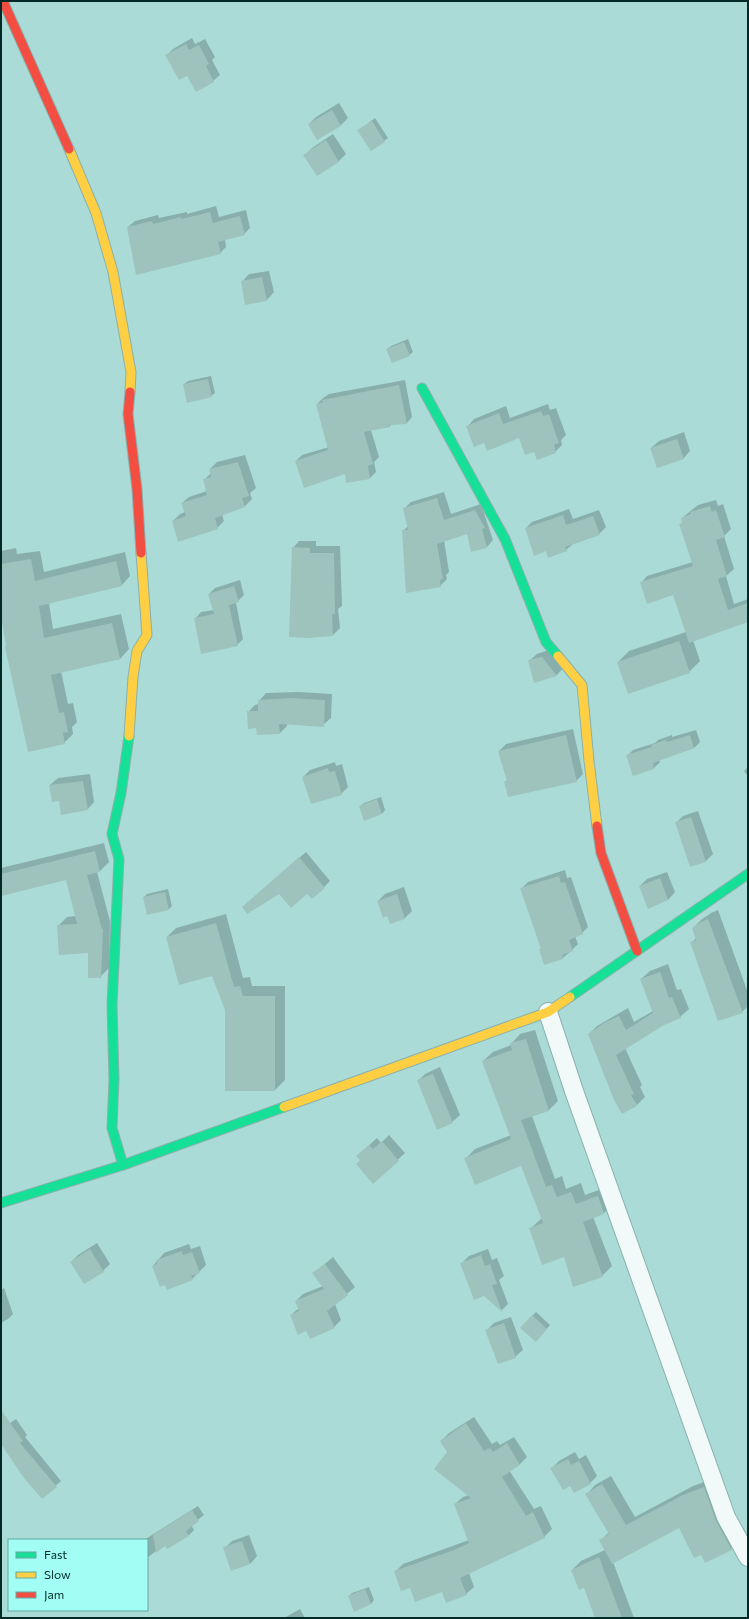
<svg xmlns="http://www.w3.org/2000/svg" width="749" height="1619" font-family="Commissioner,sans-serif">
<rect width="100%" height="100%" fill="#aadbd6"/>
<g fill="#0003" fill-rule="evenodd">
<polygon points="192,38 195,44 205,39 215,57 212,60 220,75 213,81 188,75 167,55 173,49"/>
<polygon points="339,103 348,118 341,125 317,139 309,124 316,117"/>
<polygon points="375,118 388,138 384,141 359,130"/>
<polygon points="333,134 346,154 339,161 317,175 305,155 312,148"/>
<polygon points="216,206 219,217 246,210 250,228 244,234 225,239 226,247 220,253 128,227 135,221 158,215 159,218 187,212 187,214"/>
<polygon points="269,271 274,292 267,300 242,282 249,274"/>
<polygon points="408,339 413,352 409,355 387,349 391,346"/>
<polygon points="211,376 215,393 211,396 184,384 188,381"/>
<polygon points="405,380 412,417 407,423 392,424 389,427 371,430 379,457 374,462 376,472 370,478 347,482 346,473 296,461 302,455 329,447 317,404 323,398 329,394"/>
<path d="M548 404 550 410 556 408 566 435 561 440 562 445 555 452 535 451 519 436 485 442 467 427 474 419 506 406 510 418ZM552 440 555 449H553Z"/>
<polygon points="684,432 690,451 683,459 651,448 659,441"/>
<polygon points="245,455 256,488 250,493 252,499 245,506 222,514 224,521 217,528 173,521 180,514 185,512 182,503 189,497 207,491 204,480 211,473 210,469 217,462"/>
<polygon points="444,492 451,514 481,504 493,540 487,547 472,550 468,532 444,540 449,572 446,575 447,579 440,586 403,531 408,526 404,509 411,502"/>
<polygon points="716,500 718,506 723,504 731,529 724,536 734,569 726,576 734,604 748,599 748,621 693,640 700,661 689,672 618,662 629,651 686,632 674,593 641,583 647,576 693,562 682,518 698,505"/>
<polygon points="569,509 573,519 599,510 606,527 599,534 573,544 566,550 547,550 526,528 532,522"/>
<polygon points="299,541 316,541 316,546 340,546 342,606 338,609 340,628 333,635 293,548"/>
<polygon points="16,548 17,554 40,551 44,572 125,552 130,576 121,586 49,603 53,629 121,614 129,649 120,659 61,671 68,704 73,703 77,722 72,727 73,734 64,743 7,645 1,609 1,551"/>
<polygon points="240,580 244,595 236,603 243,639 237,645 195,619 201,612 214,610 209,594 215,588"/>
<polygon points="549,650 563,668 557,675 529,661 537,654"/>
<polygon points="298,692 332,694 331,718 323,725 287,724 287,726 280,733 248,712 255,705 259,704 259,701 266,693"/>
<polygon points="573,729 583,774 576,781 505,782 507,780 499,751 506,744"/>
<polygon points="696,730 700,742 694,748 659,760 660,762 654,768 633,775 627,756 633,750 655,743 658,740 672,735 672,737"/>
<polygon points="335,762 336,766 342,764 348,787 341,794 303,777 310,770"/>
<polygon points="748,767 748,776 744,771"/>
<polygon points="90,774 94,802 87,810 50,785 58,778"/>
<polygon points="381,797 385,810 382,814 360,806 364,803"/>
<polygon points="698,811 713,854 706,861 691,866 676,823 683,816"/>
<polygon points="104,843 109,862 100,871 97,872 110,921 109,968 100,977 89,952 58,926 67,917 76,916 67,879 1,895 1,868"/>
<polygon points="306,852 330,881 324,887 308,892 279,893 243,907"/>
<polygon points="565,870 567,878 571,877 588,927 582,933 575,936 578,944 572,950 563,958 545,964 540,950 542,948 522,888 528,882"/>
<polygon points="667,872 675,892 668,900 640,886 647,879"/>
<polygon points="404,887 412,911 405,918 391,923 388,915 378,901 385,894"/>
<polygon points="168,889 172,906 169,909 148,914 144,897 147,894"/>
<polygon points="718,910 748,993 748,1006 742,1012 691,943 696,938 693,928 702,919 711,913"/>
<polygon points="226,914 243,978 250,977 252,986 285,986 285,1080 275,1090 226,1090 226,1010 212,975 167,937 176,928"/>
<polygon points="668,964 677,990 681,989 689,1009 680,1017 663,1024 625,1048 642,1085 640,1087 645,1097 637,1105 589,1034 597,1026 628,1008 634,1022 653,1011 641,979 650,971"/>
<polygon points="535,1030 558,1101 549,1110 532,1116 555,1179 562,1176 566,1189 581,1183 585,1195 607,1187 613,1204 604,1213 593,1217 612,1266 602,1276 564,1256 530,1229 542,1218 522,1165 466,1158 475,1149 511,1135 483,1061 493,1052 511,1045 511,1044 520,1034"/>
<polygon points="440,1067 460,1115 452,1122 418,1081 425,1074"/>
<polygon points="389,1135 405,1153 373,1183 362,1160 365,1149 377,1138 381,1143"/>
<polygon points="97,1243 110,1264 103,1271 71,1262 78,1255"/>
<polygon points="189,1244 191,1249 200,1246 206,1265 192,1279 153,1266 164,1253"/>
<polygon points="488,1249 492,1260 497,1258 504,1276 499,1280 508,1304 502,1310 484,1295 462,1263 469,1256"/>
<polygon points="333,1257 355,1287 335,1304 341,1320 334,1327 307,1330 291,1315 299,1308 296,1301 303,1294 323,1286 314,1273"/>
<polygon points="4,1288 13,1314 8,1319 1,1323 1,1290"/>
<polygon points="536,1312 550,1325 536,1341 521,1328"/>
<polygon points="511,1317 523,1350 515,1357 487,1330 494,1323"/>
<polygon points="474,1417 492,1444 497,1441 500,1445 514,1437 527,1457 520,1464 509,1470 534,1509 541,1506 552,1529 544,1537 469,1573 474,1587 466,1594 411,1587 395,1572 403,1564 469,1540 455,1504 463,1497 469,1495 448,1452 441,1441 449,1433"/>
<polygon points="16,1419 27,1435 25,1437 61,1481 42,1498 1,1443 1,1429"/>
<polygon points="575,1452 579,1459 586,1455 597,1476 590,1483 571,1485 552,1468 559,1461"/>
<polygon points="611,1476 635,1517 693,1486 713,1479 740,1540 731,1549 701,1554 679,1526 613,1562 634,1618 596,1618 584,1586 572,1570 581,1561 605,1550 600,1541 609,1532 587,1494 595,1485"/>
<polygon points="198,1506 204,1515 191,1525 194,1530 189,1535 168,1548 165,1544 147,1558 147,1540 144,1540"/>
<polygon points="249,1535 257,1556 250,1564 225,1548 232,1541"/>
<polygon points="369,1587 374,1600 371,1604 349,1596 352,1593"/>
<polygon points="300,1609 305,1618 284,1618"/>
</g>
<g fill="#9ec3bc">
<polygon points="186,44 189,50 199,45 209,64 206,66 214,82 196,92 187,76 179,80 165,55"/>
<polygon points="332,110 341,126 317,140 308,124"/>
<polygon points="372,121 385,142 371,151 357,130"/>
<polygon points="326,140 339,162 317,176 303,155"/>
<polygon points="210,212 213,223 240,216 245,235 218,242 221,254 136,275 127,227 152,221 153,224 181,217 181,219"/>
<polygon points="262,277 267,301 245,305 241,281"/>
<polygon points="404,342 410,356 392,363 386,349"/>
<polygon points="208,379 212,397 187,403 183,384"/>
<polygon points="399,385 407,424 389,425 390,427 364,432 373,464 368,466 370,479 346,483 345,474 304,488 295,461 328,450 316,404 323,402 322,400"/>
<polygon points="541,411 543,416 549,414 559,443 553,445 556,453 537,460 534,452 525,455 519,438 487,451 484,443 474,447 466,426 499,413 503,424"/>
<polygon points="677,439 684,459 657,468 650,448"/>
<polygon points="238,462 249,496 242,498 245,507 215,518 218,529 178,542 172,521 186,516 181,503 207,495 203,479 211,477 209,469"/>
<polygon points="437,498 444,520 475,510 485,528 482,529 487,548 471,552 467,534 437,544 443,579 440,580 441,587 406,593 402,530 408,530 403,508"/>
<polygon points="710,506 712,512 716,510 725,537 716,540 727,576 718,579 728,610 748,603 748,622 689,643 673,595 647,604 640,582 693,566 679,524 682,523 681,518 691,514 690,512"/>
<polygon points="563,515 566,525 593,516 600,535 565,547 567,551 548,558 546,551 534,556 525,528"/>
<polygon points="292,547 310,548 310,553 334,553 335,614 332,614 333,636 308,638 289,637"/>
<polygon points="31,559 35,581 116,561 122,586 39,606 44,638 112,623 120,659 51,675 59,713 64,712 68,732 63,733 65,744 28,752 5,647 6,646 1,615 1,564"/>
<polygon points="234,586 239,602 229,605 238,646 201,654 194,618 214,614 208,594"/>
<polygon points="679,641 690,673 628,694 617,662"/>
<polygon points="542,657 557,676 534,683 528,660"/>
<polygon points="291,698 325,700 324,727 279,724 280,734 257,735 256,728 248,729 247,711 258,711 258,700"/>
<polygon points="566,735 577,782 508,797 504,782 507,781 498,751"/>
<polygon points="690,735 694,748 653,763 654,769 633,776 626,755 652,747 651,745 666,740 667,742"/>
<polygon points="328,768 329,772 335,771 342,795 311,804 302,777"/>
<polygon points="83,781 88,810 61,815 59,801 52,802 49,785"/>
<polygon points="377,799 382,814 364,821 359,806"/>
<polygon points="691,817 706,862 690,867 675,822"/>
<polygon points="95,851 100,872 87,875 102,929 103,929 101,978 88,978 88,953 59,955 57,925 77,924 66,880 1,896 1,874"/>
<polygon points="299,857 325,888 312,899 307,894 291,908 279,894 247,914 242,907"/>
<polygon points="559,876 561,883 565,882 583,934 569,940 573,951 562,955 563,959 544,965 539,949 541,949 520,888"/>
<polygon points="660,878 668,900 648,909 639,886"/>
<polygon points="165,892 169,910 147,915 143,897"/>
<polygon points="397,894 405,919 390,924 387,916 383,918 377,901"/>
<polygon points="708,919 743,1013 718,1021 690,942 696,940 692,928 701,922"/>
<polygon points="216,923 234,987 240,986 243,996 275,996 275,1091 225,1091 225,1010 212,976 179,985 166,937"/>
<polygon points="660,972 669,998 672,997 681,1018 664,1025 616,1055 634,1094 631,1095 637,1106 622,1114 614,1100 588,1034 604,1023 619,1016 626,1030 653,1013 640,979"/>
<polygon points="526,1039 549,1111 521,1120 546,1187 552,1185 557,1197 571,1192 576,1204 598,1196 604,1214 583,1222 603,1277 573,1287 564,1257 542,1265 529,1228 543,1223 521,1166 475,1185 464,1158 511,1139 482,1061 512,1050 510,1043"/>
<polygon points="433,1074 453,1123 437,1130 417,1080"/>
<polygon points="382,1141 399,1161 373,1184 356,1164 360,1160 356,1156 369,1145 373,1149"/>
<polygon points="90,1249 104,1272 84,1284 70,1262"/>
<polygon points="182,1251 183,1255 192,1252 200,1273 191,1276 193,1280 167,1290 165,1285 160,1287 152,1266 157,1264 156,1260"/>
<polygon points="481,1255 485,1266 490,1264 497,1284 492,1285 502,1312 484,1296 474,1300 460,1263"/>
<polygon points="325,1264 348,1295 327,1311 335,1328 310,1339 306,1331 298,1335 290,1315 299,1311 295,1301 324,1289 312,1273"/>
<polygon points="532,1315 547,1329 536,1342 520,1328"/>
<polygon points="504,1323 516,1358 498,1364 485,1330"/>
<polygon points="1,1410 23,1441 20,1443 57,1487 42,1499 24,1478 1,1444"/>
<polygon points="466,1423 484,1451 490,1448 493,1452 507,1443 520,1465 502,1477 526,1516 533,1512 545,1538 460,1578 467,1595 446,1603 442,1592 415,1602 410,1588 401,1591 394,1571 454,1550 469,1543 454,1504 471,1498 434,1469 447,1452 440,1441"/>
<polygon points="568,1459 571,1465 579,1461 591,1484 574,1493 570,1486 563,1490 550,1468"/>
<polygon points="602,1484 626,1525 683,1495 704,1487 716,1521 732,1550 705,1563 701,1555 694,1558 679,1528 612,1564 599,1540 609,1534 585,1494"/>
<polygon points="192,1510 199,1521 186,1531 189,1536 167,1549 165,1546 156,1553 153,1535"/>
<polygon points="242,1541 250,1564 231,1571 223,1547"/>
<polygon points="599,1557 622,1618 595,1618 584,1588 579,1590 571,1570"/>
<polygon points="365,1589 371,1604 354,1612 348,1596"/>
</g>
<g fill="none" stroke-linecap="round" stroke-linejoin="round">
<g stroke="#89b1ad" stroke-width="20">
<polyline id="street" points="548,1012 574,1091 726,1517 748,1557"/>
</g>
<g stroke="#89b1ad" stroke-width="11">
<g id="fast">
<polyline points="422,388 505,539 546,642 558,656"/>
<polyline points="570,997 748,874"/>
<polyline points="123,1165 112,1128 114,1079 112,1005 119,859 112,834 121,793 129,736"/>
<polyline points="1,1203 123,1165 284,1107"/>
</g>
</g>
<g stroke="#89b1ad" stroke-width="11">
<g id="slow">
<polyline points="69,149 96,213 113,272 131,372 130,392"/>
<polyline points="558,656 582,685 589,761 597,826"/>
<polyline points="129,736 133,677 137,651 147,635 141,553"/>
<polyline points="284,1107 548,1012 570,997"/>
</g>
</g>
<g stroke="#89b1ad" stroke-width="11">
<g id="jam">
<polyline points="3,1 69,149"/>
<polyline points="130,392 128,414 137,489 141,553"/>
<polyline points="597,826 601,853 637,951"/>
</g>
</g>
<use href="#street" stroke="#f2faf9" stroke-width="18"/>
<use href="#fast" stroke="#16e098" stroke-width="9"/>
<use href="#slow" stroke="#ffcf43" stroke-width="9"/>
<use href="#jam" stroke="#f24e42" stroke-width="9"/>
</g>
<rect width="749" height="1619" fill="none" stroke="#012a27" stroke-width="4"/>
<rect x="8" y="1539" width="140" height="72" fill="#a2fdf4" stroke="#62a9a2"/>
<rect x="16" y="1552" width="20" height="6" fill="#16e098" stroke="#62a9a2"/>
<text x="44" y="1559" font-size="12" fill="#012a27">Fast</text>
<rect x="16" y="1572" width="20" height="6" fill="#ffcf43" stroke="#62a9a2"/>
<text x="44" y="1579" font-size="12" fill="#012a27">Slow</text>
<rect x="16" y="1592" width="20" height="6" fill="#f24e42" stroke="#62a9a2"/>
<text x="44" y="1599" font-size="12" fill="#012a27">Jam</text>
</svg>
